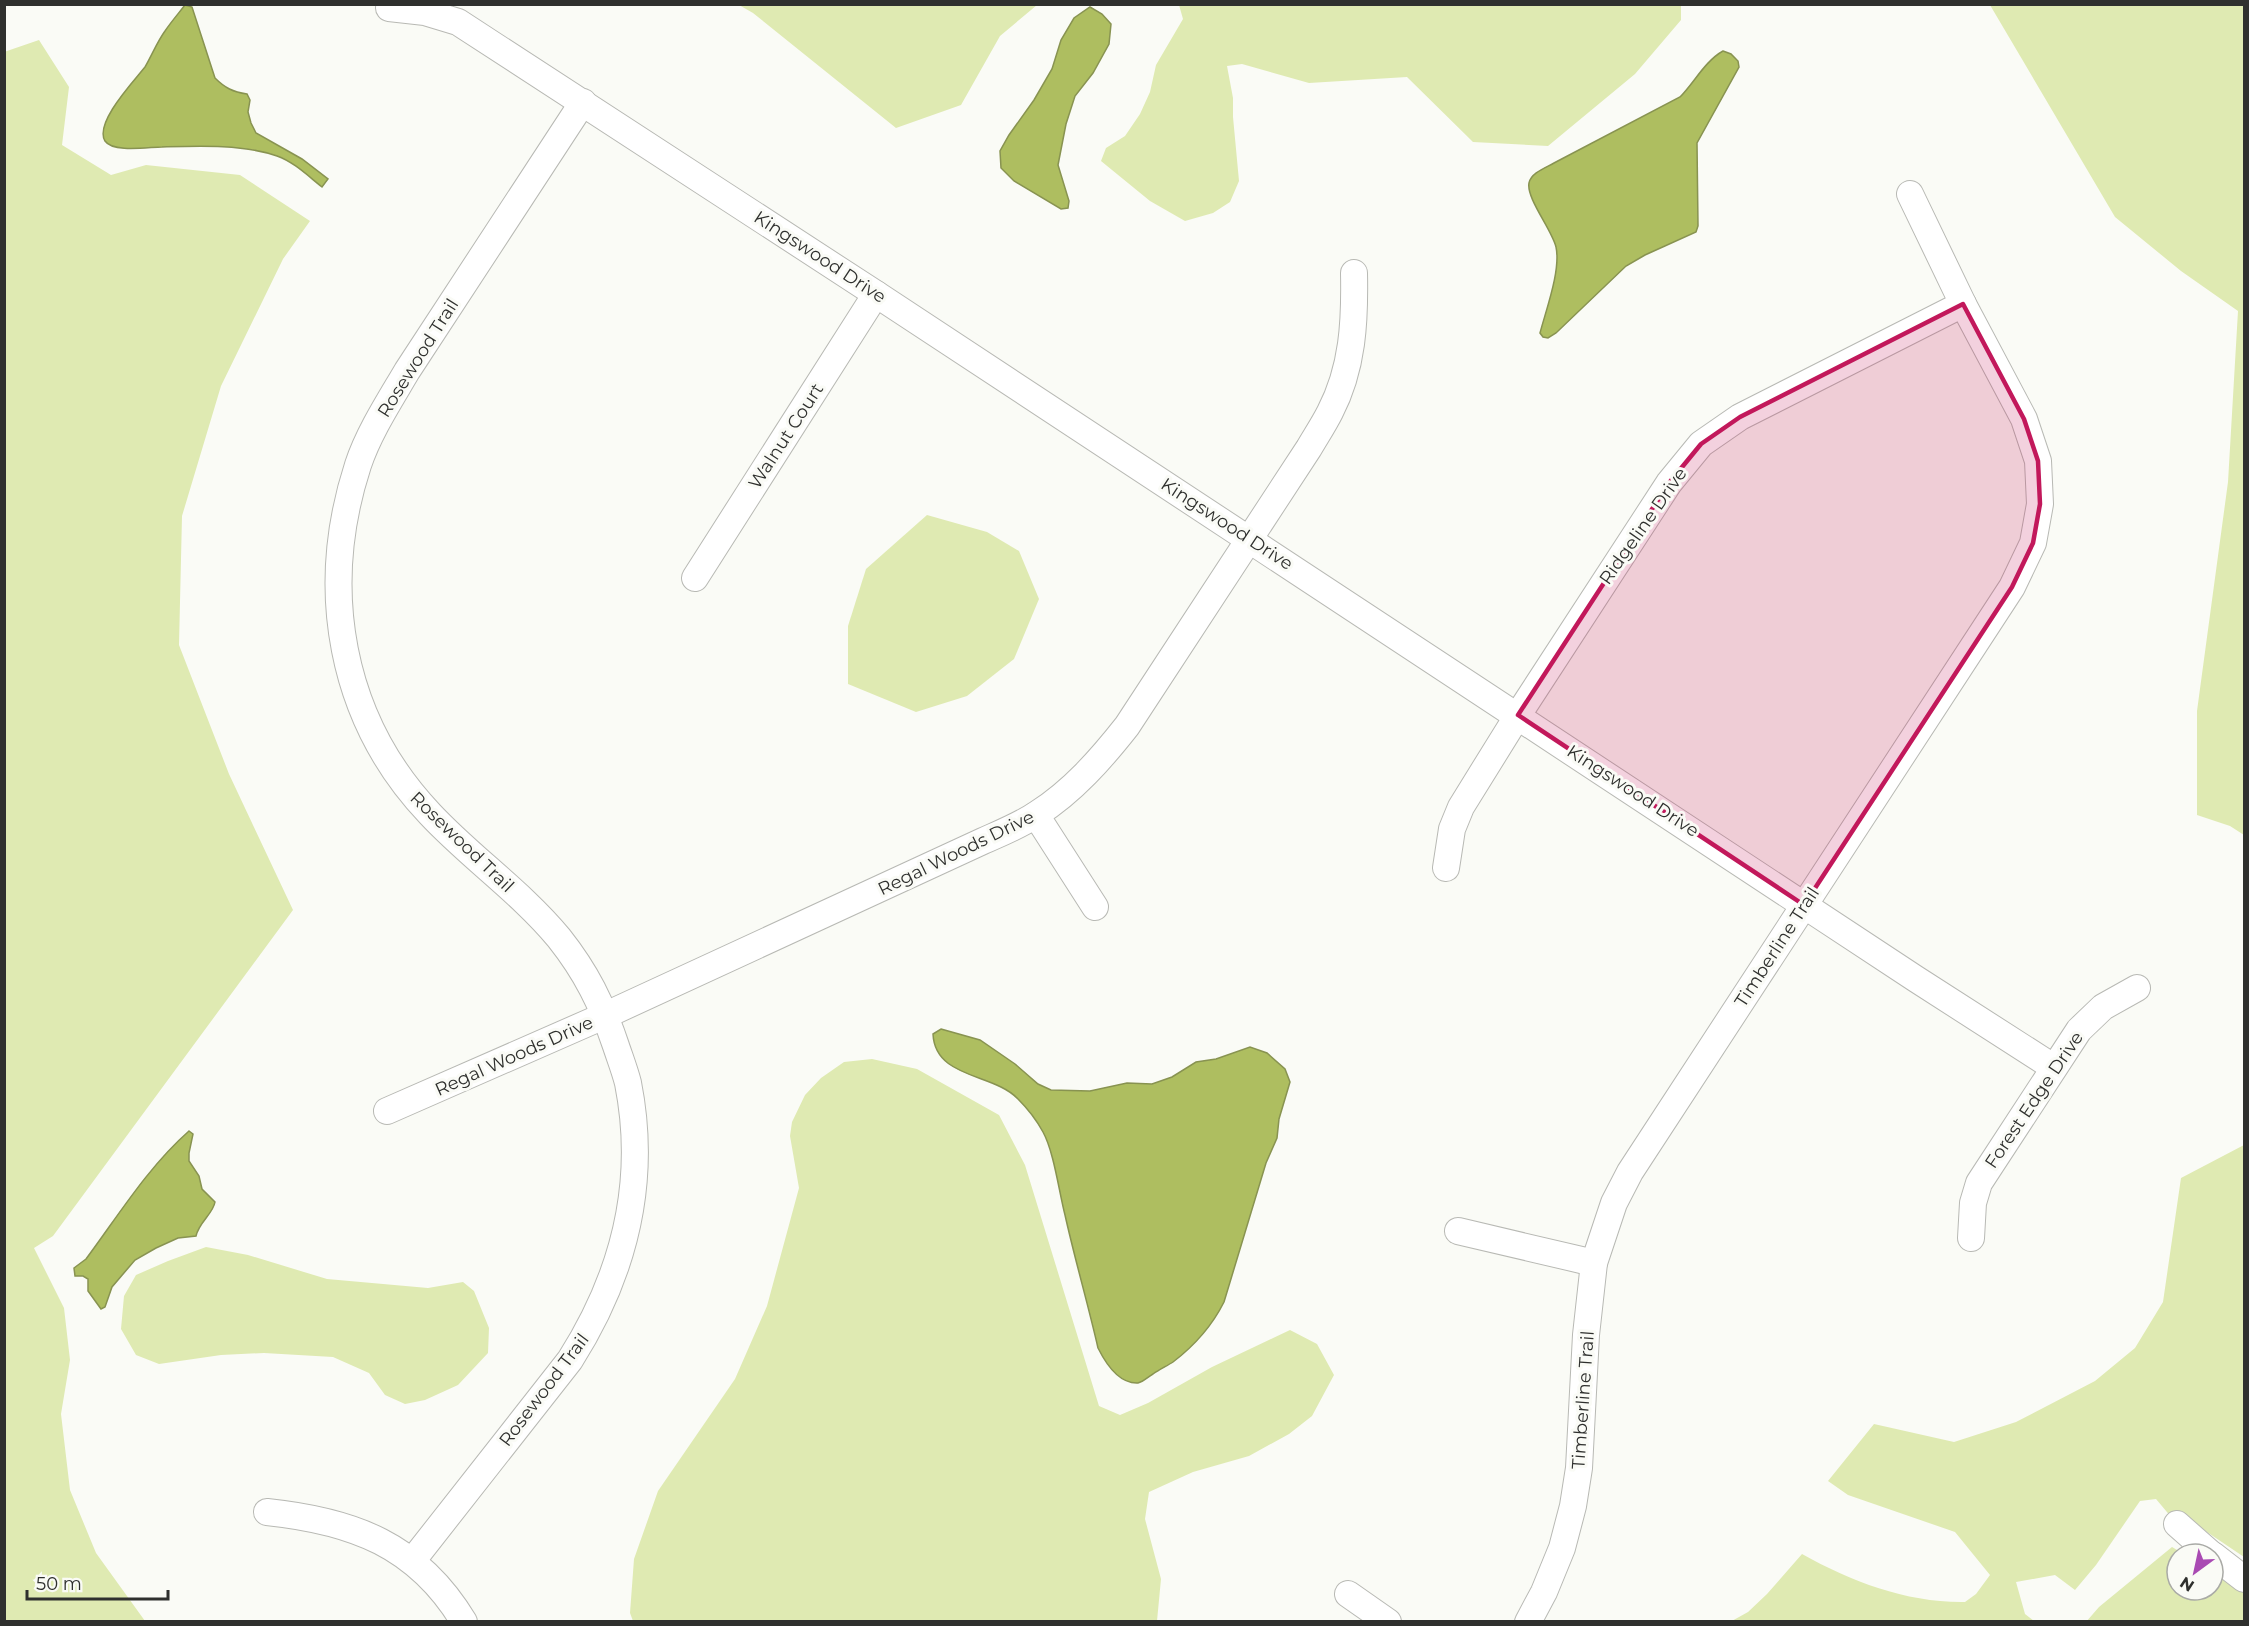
<svg xmlns="http://www.w3.org/2000/svg" width="2249" height="1626" font-family="Montserrat,sans-serif">
<rect width="100%" height="100%" fill="#fafbf6"/>
<g fill="#dfeab2">
<polygon points="739,5 1037,5 1000,36 961,105 896,128 753,13"/>
<polygon points="1179,5 1681,4 1681,20 1635,74 1548,146 1473,142 1407,77 1309,83 1242,64 1227,66 1233,98 1233,117 1239,181 1230,202 1213,213 1185,221 1150,201 1101,161 1106,148 1125,136 1140,114 1150,92 1156,65 1183,19"/>
<polygon points="1990,5 2244,5 2244,835 2230,826 2197,815 2197,711 2228,482 2238,311 2181,271 2115,217"/>
<polygon points="39,40 69,87 62,145 111,175 146,165 240,175 310,221 283,259 221,386 182,516 179,645 229,774 293,910 53,1236 34,1248 64,1308 70,1360 61,1414 70,1490 96,1553 145,1621 5,1621 4,52"/>
<polygon points="927,515 987,532 1019,551 1039,599 1014,659 967,696 916,712 848,684 848,626 866,569"/>
<polygon points="872,1059 917,1069 999,1115 1025,1165 1099,1406 1120,1415 1148,1403 1212,1367 1290,1330 1317,1344 1334,1375 1312,1416 1289,1434 1249,1456 1193,1472 1149,1492 1145,1519 1161,1579 1157,1621 633,1621 630,1613 634,1559 658,1491 735,1379 767,1306 799,1188 790,1136 792,1122 805,1095 821,1078 844,1062"/>
<path d="M2244 1145V1557L2198 1526 2177 1524 2156 1499 2140 1501 2096 1565 2075 1590 2055 1575 2016 1582 2025 1614 2034 1621 1730 1622 1748 1612 1767 1594 1802 1554C1852 1582 1908 1603 1965 1602L1976 1594 1990 1575 1955 1532 1848 1495 1828 1481 1874 1424 1954 1442 2016 1422 2095 1381 2135 1348 2163 1302 2181 1178Z"/>
<polygon points="206,1247 248,1255 327,1279 428,1288 463,1282 474,1291 489,1328 488,1353 458,1385 425,1400 405,1404 385,1395 369,1373 333,1357 264,1353 221,1355 159,1364 136,1355 121,1329 124,1296 136,1275 168,1261"/>
<polygon points="2172,1547 2184,1554 2177,1554 2177,1590 2213,1590 2213,1571 2244,1589 2244,1621 2086,1622 2099,1607"/>
</g>
<g fill="#aebe60" stroke="#889351" stroke-width="1.5">
<path d="M185 5 192 7 215 78C225 88 233 92 247 94L250 100 248 112 251 123 256 133 302 159 328 179 322 187C308 176 294 162 277 156 243 144 197 146 162 147 149 147 113 153 105 141 94 123 134 81 145 67 152 55 157 42 165 31 171 22 178 14 185 5Z"/>
<polygon points="1090,7 1102,14 1111,24 1109,44 1093,73 1075,96 1066,124 1058,165 1069,201 1068,208 1061,209 1014,181 1001,168 1000,151 1009,135 1034,100 1052,69 1061,40 1074,18"/>
<path d="M1723 51 1731 54 1738 61 1739 67 1697 143 1698 226 1696 232 1645 255 1626 266 1556 333 1548 338 1543 337 1540 333C1546 310 1561 270 1556 247 1552 230 1526 198 1529 183 1531 173 1545 168 1554 163L1680 97C1694 83 1705 61 1723 51Z"/>
<path d="M941 1029 980 1040 1015 1064 1038 1084 1051 1090 1090 1091 1127 1083 1152 1084 1172 1077 1196 1062 1216 1059 1250 1047 1267 1053 1285 1069 1290 1082 1279 1119 1277 1138 1266 1163 1224 1302C1212 1326 1194 1346 1173 1362 1167 1366 1160 1369 1153 1374 1148 1377 1143 1382 1138 1383 1119 1384 1105 1362 1098 1348 1088 1304 1075 1260 1065 1215 1059 1192 1054 1152 1043 1132 1037 1121 1027 1108 1018 1099 994 1073 935 1079 933 1034Z"/>
<path d="M189 1131 193 1134 189 1153V1161L199 1176 202 1189 215 1202C213 1214 199 1222 196 1236L178 1238 156 1248 135 1260 112 1287 105 1307 101 1309 88 1291V1279L83 1276H75L74 1268 86 1259C118 1216 148 1167 189 1131Z"/>
</g>
<g fill="none" stroke-linecap="round" stroke-linejoin="round">
<g stroke="#b8b9b4" stroke-width="28">
<g id="minor">
<polyline points="389,8 425,12 458,22 876,294 1916,979 2053,1067"/>
<polyline points="695,578 876,294"/>
<polyline points="1036,815 1095,907"/>
<polyline points="1446,868 1452,829 1461,807 1518,715 1669,483 1701,444 1740,417 1963,304"/>
<path d="M387 1111 606 1015 983 841C1001 833 1021 825 1037 814 1073 791 1101 759 1127 726L1309 448C1316 436 1324 424 1330 412 1353 368 1355 321 1354 273"/>
<polyline points="1458,1231 1594,1263"/>
<polyline points="1971,1238 1973,1203 1979,1183 2079,1030 2103,1007 2137,988"/>
<path d="M267 1512C353 1521 418 1545 464 1622"/>
<polyline points="2177,1524 2211,1554"/>
<polyline points="2213,1555 2244,1579"/>
<path d="M413 1560 570 1360C624 1275 648 1184 628 1083 625 1071 620 1058 616 1046 602 1004 586 972 559 938 521 892 470 857 430 814 339 718 318 588 358 465 369 432 390 400 407 371L583 102"/>
<polyline points="1348,1594 1388,1622"/>
<polyline points="1528,1622 1544,1592 1562,1548 1573,1506 1579,1468 1586,1335 1594,1263 1614,1203 1630,1172 2012,587 2033,543 2040,504 2038,461 2024,419 1963,304 1910,194"/>
</g>
</g>
<use href="#minor" stroke="#fff" stroke-width="26"/>
</g>
<path fill="#c2185b" fill-opacity="0.2" stroke="#c2185b" stroke-width="4.5" stroke-linejoin="round" d="M1963 304 2024 419 2038 461 2040 504 2033 543 2012 587 1804 905 1518 715 1669 483 1701 444 1740 417Z"/>
<g text-anchor="middle" stroke-width="6" stroke-linejoin="round" paint-order="stroke">
<g font-size="18" fill="#2f302e" stroke="#fafbf6">
<text transform="translate(820 257) rotate(33)" y="6">Kingswood Drive</text>
<text transform="translate(418 358) rotate(-58)" y="6">Rosewood Trail</text>
<text transform="translate(786 436) rotate(-57)" y="6">Walnut Court</text>
<text transform="translate(1227 524) rotate(33)" y="6">Kingswood Drive</text>
<text transform="translate(1643 526) rotate(-55)" y="6">Ridgeline Drive</text>
<text transform="translate(1633 791) rotate(33)" y="6">Kingswood Drive</text>
<text transform="translate(462 842) rotate(44)" y="6">Rosewood Trail</text>
<text transform="translate(956 853) rotate(-26)" y="6">Regal Woods Drive</text>
<text transform="translate(1777 947) rotate(-57)" y="6">Timberline Trail</text>
<text transform="translate(514 1056) rotate(-24)" y="6">Regal Woods Drive</text>
<text transform="translate(2034 1100) rotate(-56)" y="6">Forest Edge Drive</text>
<text transform="translate(544 1390) rotate(-53)" y="6">Rosewood Trail</text>
<text transform="translate(1583 1400) rotate(-86)" y="6">Timberline Trail</text>
</g>
</g>
<rect width="2249" height="1626" fill="none" stroke="#2f302e" stroke-width="12"/>
<g transform="translate(2195 1572) rotate(213)"><circle r="28" fill="#fafbf6" stroke="#a9aaa6" stroke-width="1.5"/>
<path d="M0-4.5L10 22L0 15L-10 22Z" fill="#a94ab3"/>
<text y="-9" font-size="16" font-weight="bold" text-anchor="middle" fill="#2f302e">N</text>
</g>
<path d="M27 1590v9h141v-9" fill="none" stroke="#2f302e" stroke-width="3"/>
<text x="36" y="1590" font-size="18" fill="#2f302e" stroke="#fafbf6" stroke-width="4.5" paint-order="stroke">50 m</text>
</svg>
